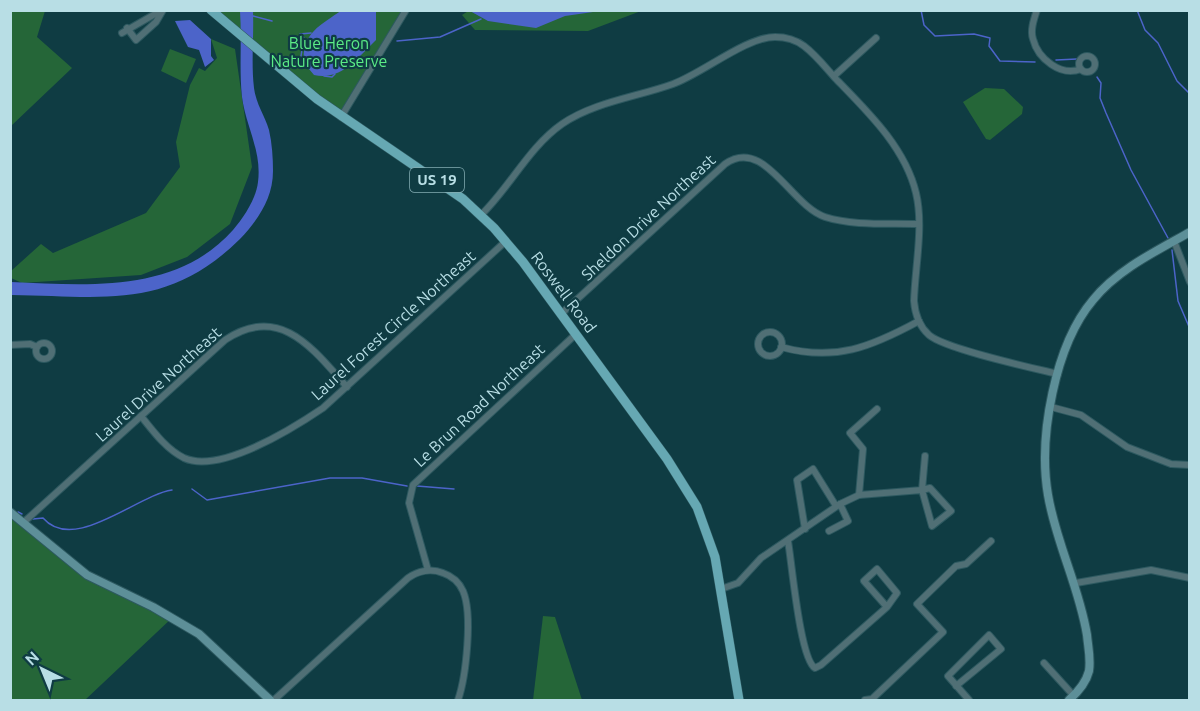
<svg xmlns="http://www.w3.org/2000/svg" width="1200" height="711" font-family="Ubuntu,sans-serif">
<rect width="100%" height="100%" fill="#0f3c43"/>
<g fill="#256638">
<polygon points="11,10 45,11 37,37 72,68 11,126"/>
<polygon points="399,10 401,12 341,112 319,97 216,11"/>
<polygon points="470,10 641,11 588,31 475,30 462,15"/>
<polygon points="211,39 235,49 252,167 230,224 187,257 141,275 22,283 11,278 11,271 41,244 53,253 146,213 180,167 176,142 190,85 199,68 205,71 217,58"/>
<polygon points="170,49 196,59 186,83 161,71"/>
<polygon points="985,88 1004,89 1023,107 1022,114 990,140 986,139 963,102"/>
<polygon points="10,513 82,574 173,617 85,700 11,700"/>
<polygon points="543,616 555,617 582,700 533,700"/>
</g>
<g fill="#4c64c9">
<path d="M342 10 376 11V40C358 57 342 81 314 75L304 63C301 33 321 25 342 10Z"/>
<path d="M240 11H253C254 36 251 63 254 88 256 104 265 116 269 130 272 143 273 158 273 171 273 198 258 220 240 239 167 311 103 296 11 295V282C88 285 176 294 233 230 244 217 256 199 258 182 262 151 246 127 242 97 239 69 242 39 240 11Z"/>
<polygon points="470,11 600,11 565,16 536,28 488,21"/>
<polygon points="190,20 211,39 211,56 214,60 205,67 199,50 188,47 175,21"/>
</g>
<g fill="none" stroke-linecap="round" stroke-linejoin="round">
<g stroke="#4c64c9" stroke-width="1.5">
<polyline points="921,10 924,25 935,36 974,34 990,38 989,46 1000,61 1035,62"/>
<polyline points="1137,10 1145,30 1158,43 1177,81 1190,94"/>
<polyline points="253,16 272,21"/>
<polyline points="397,41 440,37 481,19"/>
<polyline points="1056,60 1077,59"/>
<polyline points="305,65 301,56 304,38 300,34 311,33"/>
<polyline points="324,76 332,77 335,74"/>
<polyline points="1097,77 1101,83 1100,98 1106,113 1131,170 1168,238"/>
<polyline points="1172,250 1178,301 1190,329"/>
<polyline points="417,486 454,489"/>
<polyline points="192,489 207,500 330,478 362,478 407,486"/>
<polyline points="18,512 22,514"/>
<path d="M33 519 43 518C74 554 137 495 172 490"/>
</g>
<g stroke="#2d5960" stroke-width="8">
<g id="street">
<path d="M1037 10C1034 19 1030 30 1033 39 1038 59 1061 77 1081 69"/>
<polyline points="127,28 136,40 156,22 163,10"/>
<polyline points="122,33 162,10"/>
<circle cx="1087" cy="64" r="8"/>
<polyline points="834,76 876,38"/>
<polyline points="341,117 406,10"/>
<path d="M481 215C510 187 529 147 562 124 594 102 637 97 673 84 703 73 746 37 775 37 785 37 796 40 804 46 816 55 826 68 836 79 867 111 905 147 916 193 924 226 915 267 914 301 915 314 919 326 929 335 945 349 1033 368 1058 374"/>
<polyline points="1174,241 1190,282"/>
<path d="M561 314 725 164C764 136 790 205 825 217 853 226 889 223 918 224"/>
<circle cx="770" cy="344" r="12"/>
<circle cx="44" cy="351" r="8"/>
<polyline points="10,345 30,344 37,347"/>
<path d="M781 347C835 362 871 347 919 321"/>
<polyline points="1051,407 1081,415 1127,447 1171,464 1190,465"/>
<path d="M141 416C153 431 166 449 184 458 220 474 292 429 323 408L506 241"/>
<polyline points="859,495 863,449 850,433 877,409"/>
<path d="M24 522 225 340C280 303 313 349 347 387"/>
<polyline points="805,529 797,480 813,469 836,506"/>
<polyline points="829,531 848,521 840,504"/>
<path d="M788 541C792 564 800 659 815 668L821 665 887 607 897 593 877 569 864 581 887 607"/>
<polyline points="428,570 409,503 413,485 576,334"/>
<polyline points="1076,583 1151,570 1190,578"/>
<polyline points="721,589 738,583 761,558 840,504 859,495 922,490 930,488 951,511 932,526 922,490 925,456"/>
<polyline points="1044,663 1074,696"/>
<polyline points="956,686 1001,649 989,635 948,676 969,700"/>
<path d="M274 700 408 578C418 571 431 568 443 573 452 576 459 582 463 591 473 614 466 677 458 700"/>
<polyline points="865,700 872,699 943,632 917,604 956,566 966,564 991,541"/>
</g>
</g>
<g stroke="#2d5960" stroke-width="10">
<g id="secondary">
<polyline points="10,512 87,575 153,607 199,634 270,700"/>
<path d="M1069 700C1078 692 1086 683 1089 671 1091 658 1088 647 1087 635 1079 586 1056 543 1048 495 1038 437 1055 345 1093 300 1117 270 1156 251 1190 232"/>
</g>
</g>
<g stroke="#2d5960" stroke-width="10">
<polyline id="primary" points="211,10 317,99 463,199 494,228 523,262 667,459 697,507 715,557 739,700"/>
</g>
<use href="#street" stroke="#506f75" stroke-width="6"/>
<use href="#secondary" stroke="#5d8f98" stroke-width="8"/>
<use href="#primary" stroke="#66a8b3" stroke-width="9"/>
</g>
<g text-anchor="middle" stroke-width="4.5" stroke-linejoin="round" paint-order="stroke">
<rect fill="#0f3c43" stroke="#85adb4" stroke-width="1.5" x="410" y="168" width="54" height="24" rx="4.5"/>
<g font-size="15" font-weight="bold" fill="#b8dee5">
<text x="437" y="185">US 19</text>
</g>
<g font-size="16" fill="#5bec86" stroke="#0f3c43">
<text x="329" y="49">Blue Heron<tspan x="329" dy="18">Nature Preserve</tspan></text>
</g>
<g font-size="16" fill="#b8dee5" stroke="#0f3c43">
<text transform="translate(648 217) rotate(-43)" y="6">Sheldon Drive Northeast</text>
<text transform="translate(564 292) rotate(53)" y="6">Roswell Road</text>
<text transform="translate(393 325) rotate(-42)" y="6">Laurel Forest Circle Northeast</text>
<text transform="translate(158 384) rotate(-42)" y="6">Laurel Drive Northeast</text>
<text transform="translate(479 405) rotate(-43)" y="6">Le Brun Road Northeast</text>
</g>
</g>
<rect width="1200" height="711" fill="none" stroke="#b8dee5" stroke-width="24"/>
<g transform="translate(42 669) rotate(317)" stroke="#0f3c43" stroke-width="4.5" paint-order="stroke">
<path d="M0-4.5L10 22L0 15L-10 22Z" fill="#b8dee5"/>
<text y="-9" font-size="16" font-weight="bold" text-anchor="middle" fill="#b8dee5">N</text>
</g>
</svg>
